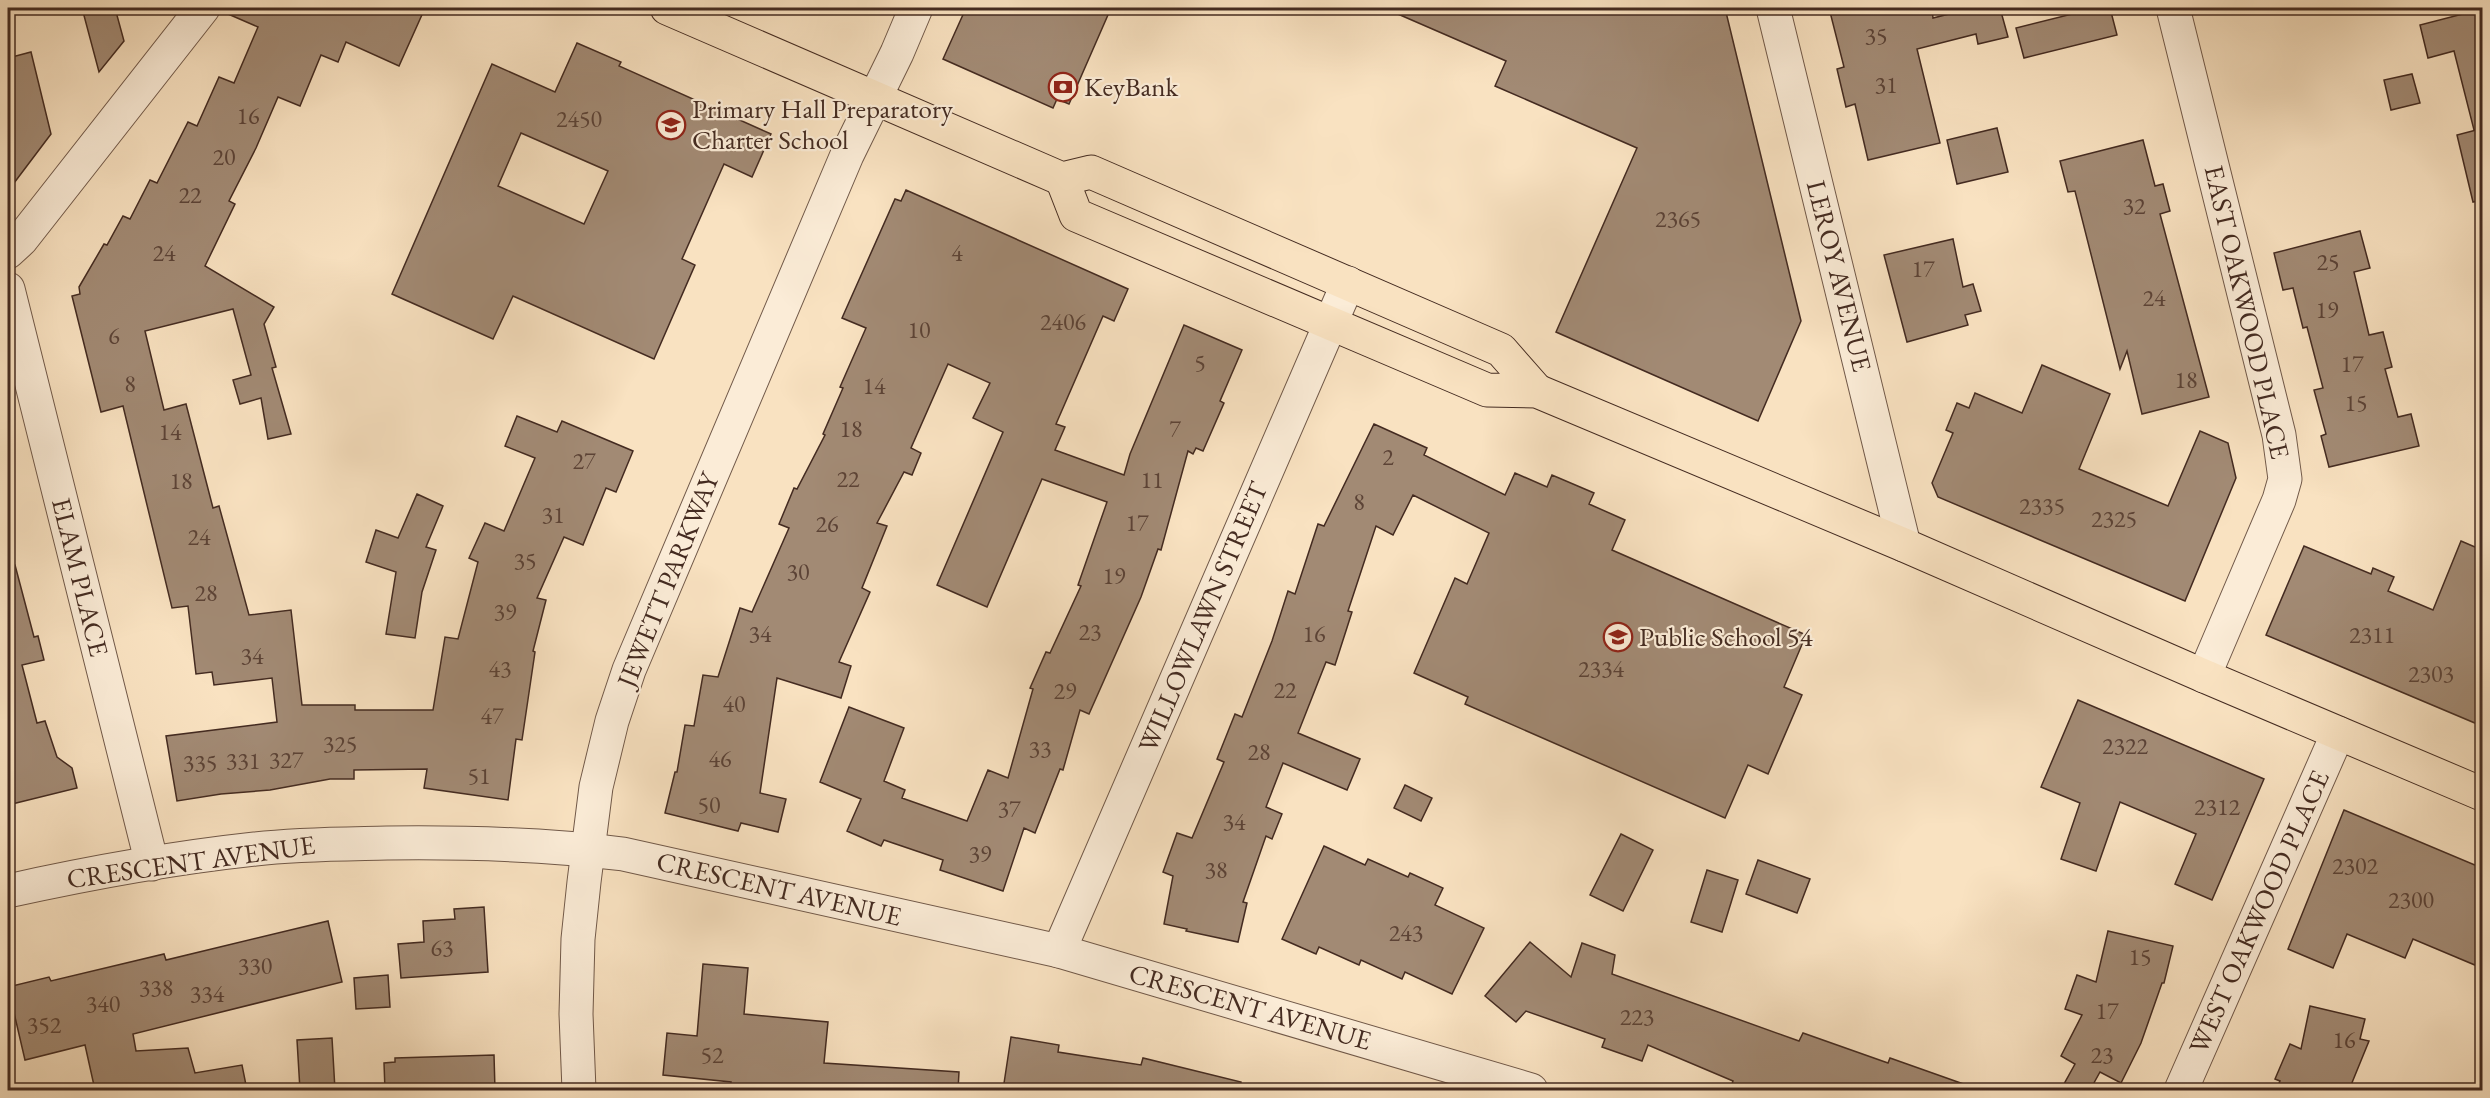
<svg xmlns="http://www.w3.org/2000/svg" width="2490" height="1098" font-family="'EB Garamond',serif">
<rect width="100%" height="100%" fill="#f9e2c1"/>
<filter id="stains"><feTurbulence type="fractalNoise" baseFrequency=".00333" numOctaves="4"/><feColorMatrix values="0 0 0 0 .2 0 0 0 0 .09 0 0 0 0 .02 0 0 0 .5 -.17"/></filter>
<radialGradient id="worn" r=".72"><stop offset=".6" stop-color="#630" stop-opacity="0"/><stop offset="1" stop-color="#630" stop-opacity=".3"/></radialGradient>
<g fill="#a28a74" stroke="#442b21" stroke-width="1.5" fill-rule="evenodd">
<polygon points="82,8 115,8 124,41 99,72"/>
<polygon points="221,8 425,8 399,66 346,42 338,62 321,55 300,106 278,97 256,148 229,201 235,204 205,266 274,307 264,324 276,367 272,368 291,434 268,439 261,398 240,404 233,380 251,375 233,309 145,331 164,410 186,404 213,508 219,506 249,615 291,610 302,705 355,705 355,710 433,710 445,637 458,639 478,562 469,558 485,523 504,531 535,458 505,446 517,416 557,432 562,421 633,451 616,492 606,488 583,545 564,537 537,598 546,600 533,651 535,652 522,740 516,739 508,800 424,788 427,769 354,770 354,779 330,779 270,790 221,794 177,801 166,736 277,722 272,678 214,685 212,672 196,674 188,606 172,608 123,406 101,412 72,296 80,294 79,287 104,244 107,245 123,216 130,219 150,180 157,183 188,122 197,126 219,77 234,83 258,27 221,11"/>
<polygon points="966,8 1111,8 1069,104 1057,99 1053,108 943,59"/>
<polygon points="1384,8 1725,8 1801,321 1758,421 1556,332 1637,148 1495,86 1506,61"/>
<polygon points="1829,8 1932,8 1933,18 1973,8 2000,8 2008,37 1978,44 1976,34 1917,49 1940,143 1868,160 1855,104 1846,107 1837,69 1844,67"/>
<polygon points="2096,8 2110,8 2117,35 2024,58 2016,28"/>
<polygon points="2482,9 2482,200 2473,202 2457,135 2480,129 2474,130 2454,51 2428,58 2420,25"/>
<path d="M577 43 621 62 619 66 771 134 752 177 724 164 682 259 695 265 654 359 513 296 493 339 392 294 492 64 555 92ZM521 133 608 171 584 224 498 186Z"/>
<polygon points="31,52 51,134 8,191 8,58"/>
<polygon points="2412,74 2420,103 2391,110 2384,80"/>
<polygon points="1997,128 2008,172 1957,184 1947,140"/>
<polygon points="2143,140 2155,186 2163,184 2170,211 2160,214 2209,397 2142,414 2127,351 2120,369 2075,191 2068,192 2060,161"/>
<polygon points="906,190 1128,289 1114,321 1103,316 1056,424 1065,427 1055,450 1124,475 1130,454 1184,325 1242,350 1220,401 1224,403 1203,451 1196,448 1193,454 1188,451 1161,550 1158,549 1141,597 1089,714 1080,710 1063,770 1060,769 1035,833 1024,828 1003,891 940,870 943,860 884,840 881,846 847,831 861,799 820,782 849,707 904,728 884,781 905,790 902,798 967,821 988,770 1008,778 1033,689 1030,688 1046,652 1050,653 1081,586 1078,585 1107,502 1042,479 987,607 937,585 1003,432 973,418 990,383 948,364 911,448 921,453 912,475 904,472 877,523 887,526 862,588 870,592 839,662 851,666 841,698 777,678 760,793 786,799 778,832 741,823 738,831 665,813 675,772 677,772 685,725 694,726 703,675 718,677 740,608 752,612 789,528 779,524 794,488 797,489 825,435 823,434 843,388 840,387 866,328 842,318 895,199 901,201"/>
<polygon points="2360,231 2370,268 2354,272 2369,335 2383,332 2392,367 2385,369 2398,417 2411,414 2419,446 2329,467 2321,436 2326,434 2314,390 2323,388 2307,327 2303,328 2293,288 2283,290 2274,253"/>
<polygon points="1953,239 1963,287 1973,284 1981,311 1965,315 1968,325 1907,342 1884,255"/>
<polygon points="2042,365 2110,394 2079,469 2168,506 2200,431 2228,443 2236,478 2185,601 1938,497 1932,483 1953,433 1946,430 1957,403 1969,408 1975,393 2022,413"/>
<polygon points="1374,424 1427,448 1424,455 1505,495 1515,473 1547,487 1552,475 1594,493 1589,504 1625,520 1612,550 1806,635 1784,687 1802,695 1768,774 1748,765 1725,818 1465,704 1468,697 1414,673 1455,578 1467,584 1489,533 1413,495 1393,535 1376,526 1348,611 1352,612 1335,665 1326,662 1298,733 1360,759 1347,790 1283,763 1266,807 1282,814 1272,839 1266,836 1243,902 1247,903 1238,942 1186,931 1187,929 1164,924 1173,876 1163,872 1177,833 1192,838 1224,762 1217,759 1235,714 1242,717 1272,641 1288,591 1295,594 1318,524 1324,526"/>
<polygon points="417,494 443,506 426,547 436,550 422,592 415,638 386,634 396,572 366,562 376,530 398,538"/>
<polygon points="2461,541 2482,550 2482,726 2266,635 2304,546 2371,574 2373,568 2394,577 2388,591 2433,610"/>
<polygon points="15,565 34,637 38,636 44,660 22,665 37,723 45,721 57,757 72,768 77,788 8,805 8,566"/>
<polygon points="2078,700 2264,779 2212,900 2175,884 2196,834 2120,802 2096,871 2061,859 2080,803 2041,787"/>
<polygon points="1405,785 1432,798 1421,821 1394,808"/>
<polygon points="2344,810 2482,868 2482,968 2413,939 2405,958 2347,934 2333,968 2288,949"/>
<polygon points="1621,834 1653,850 1623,911 1590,895"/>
<polygon points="1324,846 1365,865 1368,859 1408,877 1410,873 1443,888 1435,905 1484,928 1452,994 1405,972 1402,979 1361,960 1359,965 1319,947 1316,954 1282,939"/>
<polygon points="1758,860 1810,879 1797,913 1746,894"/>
<polygon points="1707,870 1738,880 1722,932 1691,922"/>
<polygon points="484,907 488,972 401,978 398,944 424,942 423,921 455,919 454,909"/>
<polygon points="328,921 342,982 133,1034 136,1051 188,1048 195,1073 242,1065 247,1090 95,1090 85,1045 25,1060 8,987 49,977 51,981 164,954 166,960"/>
<polygon points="2108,931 2173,946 2164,983 2162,983 2141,1043 2121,1083 2100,1072 2090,1090 2077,1090 2064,1084 2075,1064 2061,1056 2082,1015 2065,1009 2077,975 2096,982"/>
<polygon points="1530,942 1571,977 1582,943 1615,955 1612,974 1799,1041 1803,1033 1888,1063 1890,1058 1972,1087 1971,1090 1730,1090 1733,1081 1648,1045 1642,1061 1602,1047 1605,1039 1526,1011 1516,1022 1485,996"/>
<polygon points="703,964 748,968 744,1014 828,1022 824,1063 959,1072 958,1090 730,1090 731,1082 663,1075 667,1033 697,1036"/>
<polygon points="388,975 390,1007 356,1009 354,978"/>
<polygon points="2310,1006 2365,1019 2360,1039 2369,1041 2349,1090 2276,1090 2280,1081 2275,1079 2290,1044 2301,1049"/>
<polygon points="1011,1037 1059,1045 1058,1052 1141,1065 1143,1058 1241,1082 1240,1090 1003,1090"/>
<polygon points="332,1038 335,1090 300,1090 297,1040"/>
<polygon points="494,1055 495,1090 385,1090 384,1063 395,1062 395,1058"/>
</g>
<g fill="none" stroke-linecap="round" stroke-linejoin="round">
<g stroke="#715949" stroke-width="35">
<g id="minor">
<polyline points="1773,8 1904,545"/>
<polyline points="2173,8 2279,435 2285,479 2279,500 2204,676"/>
<polyline points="8,252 21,240 203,8"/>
<polyline points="8,289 152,864"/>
<path d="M8 891C89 873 172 858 255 849 298 844 343 844 387 843 466 842 544 844 623 854L1059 951 1531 1090"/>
<polyline points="1059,951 1348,283"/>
<polyline points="579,1090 576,1014 578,939 584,882 596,787 612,721 629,670 847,155 897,53 916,8"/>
<polyline points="2181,1090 2338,733"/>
</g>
</g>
<g stroke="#442b21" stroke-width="35">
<g id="major">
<polyline points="667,8 1062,179 1091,172 1501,350 1537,391"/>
<polyline points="1062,179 1076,215 1487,390 1537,391 1904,545 2204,676 2482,794"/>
</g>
</g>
<use href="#minor" stroke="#fbecd7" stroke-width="33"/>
<use href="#major" stroke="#f9e2c1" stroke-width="33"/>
</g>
<defs>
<g id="bank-ring" transform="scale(1.5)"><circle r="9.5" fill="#fbecd7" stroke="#8f2418" stroke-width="1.5"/><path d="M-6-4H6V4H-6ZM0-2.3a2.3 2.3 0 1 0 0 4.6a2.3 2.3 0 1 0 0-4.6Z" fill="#8f2418"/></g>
<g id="school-ring" transform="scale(1.5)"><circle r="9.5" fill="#fbecd7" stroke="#8f2418" stroke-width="1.5"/><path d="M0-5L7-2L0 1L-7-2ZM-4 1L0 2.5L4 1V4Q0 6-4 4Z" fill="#8f2418"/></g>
</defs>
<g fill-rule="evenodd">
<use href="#bank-ring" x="1063" y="87"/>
<use href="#school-ring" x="671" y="125"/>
<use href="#school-ring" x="1618" y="637"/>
</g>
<g text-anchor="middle" stroke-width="4.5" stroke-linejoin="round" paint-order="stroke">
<g font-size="24" fill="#5c4336">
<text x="1876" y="44">35</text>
<text x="1886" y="93">31</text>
<text x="248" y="124">16</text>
<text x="579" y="127">2450</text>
<text x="224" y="165">20</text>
<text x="190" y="203">22</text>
<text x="2134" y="214">32</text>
<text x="1678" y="227">2365</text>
<text x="164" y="261">24</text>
<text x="957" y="261">4</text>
<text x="2328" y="270">25</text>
<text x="1923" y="277">17</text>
<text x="2154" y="306">24</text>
<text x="2327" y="318">19</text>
<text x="1063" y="330">2406</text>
<text x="919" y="338">10</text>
<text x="114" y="344">6</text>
<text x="1200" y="371">5</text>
<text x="2352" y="372">17</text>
<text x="2186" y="388">18</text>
<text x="130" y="392">8</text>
<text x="874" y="394">14</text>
<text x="2356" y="411">15</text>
<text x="851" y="437">18</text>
<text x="1175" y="437">7</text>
<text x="170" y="440">14</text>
<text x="1388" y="465">2</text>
<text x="584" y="469">27</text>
<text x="848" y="487">22</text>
<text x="1152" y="488">11</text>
<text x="181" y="489">18</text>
<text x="1359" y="510">8</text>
<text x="2042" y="514">2335</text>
<text x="553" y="523">31</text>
<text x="2114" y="527">2325</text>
<text x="1137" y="531">17</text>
<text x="827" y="532">26</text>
<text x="199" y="545">24</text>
<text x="525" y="569">35</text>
<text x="798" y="580">30</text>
<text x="1114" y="584">19</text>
<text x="206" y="601">28</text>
<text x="505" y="620">39</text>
<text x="1090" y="640">23</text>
<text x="760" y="642">34</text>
<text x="1314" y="642">16</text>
<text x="2372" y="643">2311</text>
<text x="252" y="664">34</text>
<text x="500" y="677">43</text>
<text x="1601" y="677">2334</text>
<text x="2431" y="682">2303</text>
<text x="1285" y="698">22</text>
<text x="1065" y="699">29</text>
<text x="734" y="712">40</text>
<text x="492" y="724">47</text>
<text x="340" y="752">325</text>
<text x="2125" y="754">2322</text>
<text x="1040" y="757">33</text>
<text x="1259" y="760">28</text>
<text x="720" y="767">46</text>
<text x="286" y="768">327</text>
<text x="243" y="769">331</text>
<text x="200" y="771">335</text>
<text x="479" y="784">51</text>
<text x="709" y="813">50</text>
<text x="2217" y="815">2312</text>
<text x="1009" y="817">37</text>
<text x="1234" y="830">34</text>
<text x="980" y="862">39</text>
<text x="2355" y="874">2302</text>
<text x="1216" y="878">38</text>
<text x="2411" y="908">2300</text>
<text x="1406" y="941">243</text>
<text x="442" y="956">63</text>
<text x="2140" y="965">15</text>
<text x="255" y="974">330</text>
<text x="156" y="996">338</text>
<text x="207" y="1002">334</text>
<text x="103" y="1012">340</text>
<text x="2107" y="1019">17</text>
<text x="1637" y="1025">223</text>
<text x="44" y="1033">352</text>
<text x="2344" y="1048">16</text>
<text x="712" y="1063">52</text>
<text x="2102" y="1063">23</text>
</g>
<g font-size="27" fill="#442b21" stroke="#fbecd7" text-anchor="start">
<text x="1084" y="96">KeyBank</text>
<text x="692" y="118">Primary Hall Preparatory<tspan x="692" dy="31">Charter School</tspan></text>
<text x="1639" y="646">Public School 54</text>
</g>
<g font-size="27" fill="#442b21" stroke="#fbecd7">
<text transform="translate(1839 276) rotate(76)" y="9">LEROY AVENUE</text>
<text transform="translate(2247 312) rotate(77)" y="9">EAST OAKWOOD PLACE</text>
<text transform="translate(80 577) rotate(76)" y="9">ELAM PLACE</text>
<text transform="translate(668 580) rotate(-68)" y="9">JEWETT PARKWAY</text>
<text transform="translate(1203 617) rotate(-67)" y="9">WILLOWLAWN STREET</text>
<text transform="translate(191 862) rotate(-8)" y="9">CRESCENT AVENUE</text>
<text transform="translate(779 889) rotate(13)" y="9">CRESCENT AVENUE</text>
<text transform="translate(2259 912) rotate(-66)" y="9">WEST OAKWOOD PLACE</text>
<text transform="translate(1250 1007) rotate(16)" y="9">CRESCENT AVENUE</text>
</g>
</g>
<rect width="2490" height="1098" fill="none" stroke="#f9e2c1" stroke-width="30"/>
<rect x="9" y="9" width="2472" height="1080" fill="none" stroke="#442b21" stroke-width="3"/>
<rect x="15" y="15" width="2460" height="1068" fill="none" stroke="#442b21" stroke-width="1.5"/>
<rect width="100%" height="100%" filter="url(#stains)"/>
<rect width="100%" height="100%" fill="url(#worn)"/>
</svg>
